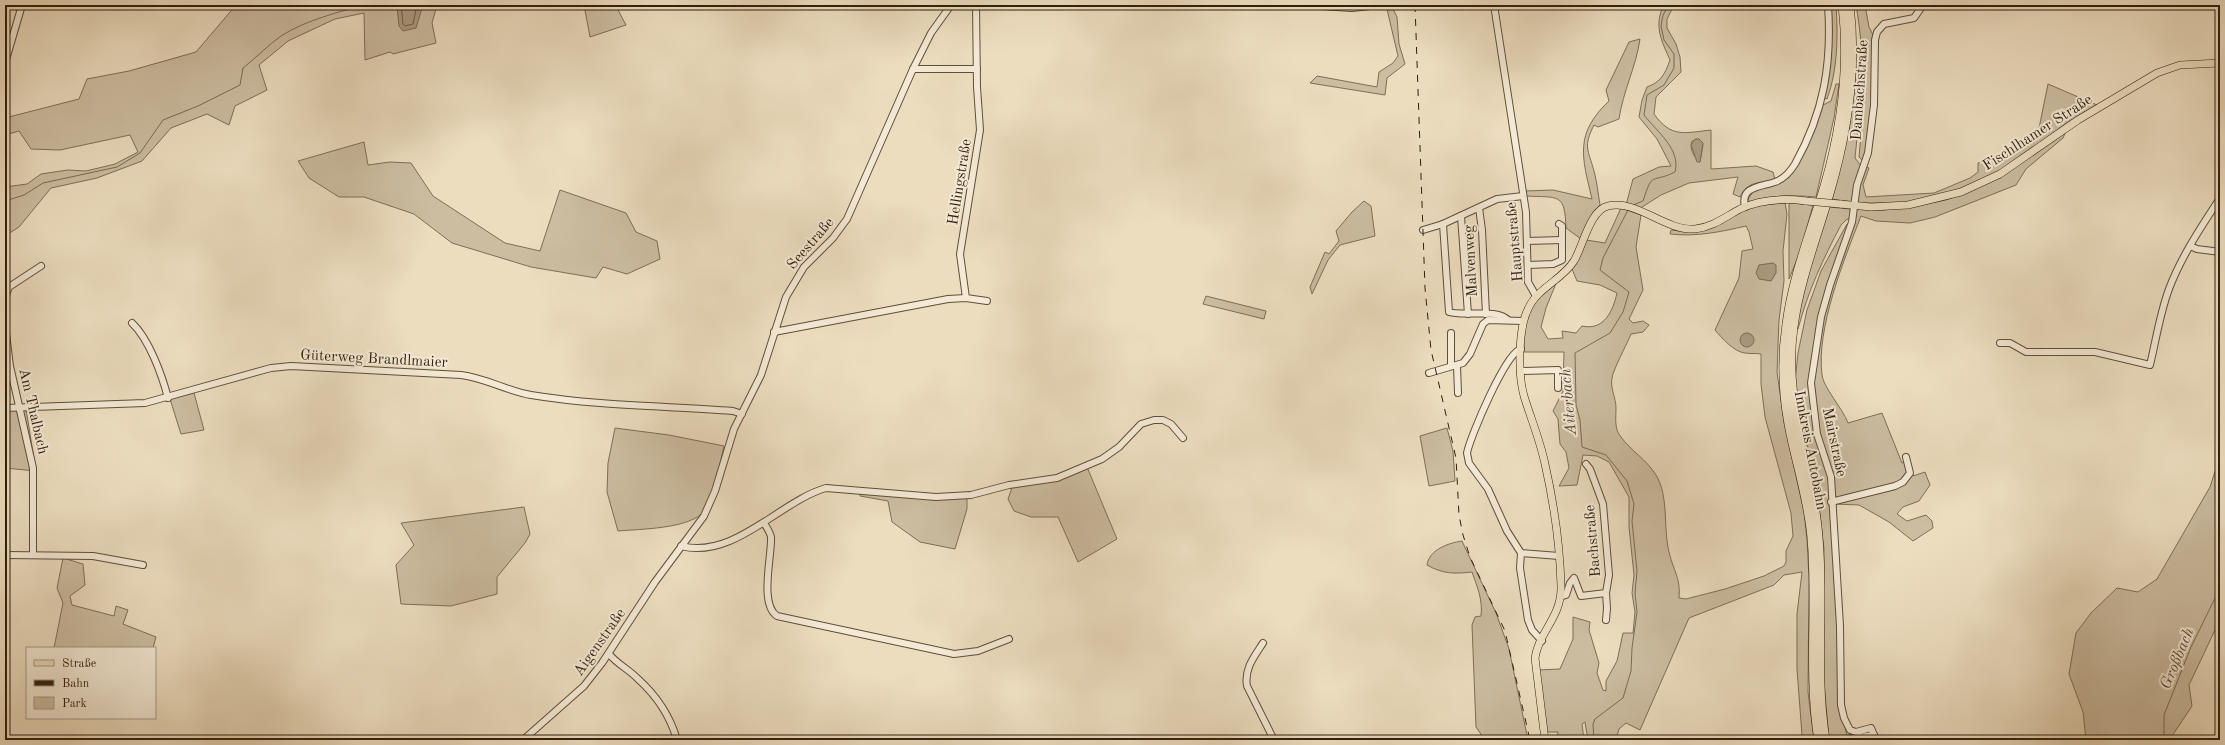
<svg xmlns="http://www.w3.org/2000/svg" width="2225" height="745" font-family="'Old Standard TT',serif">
<rect width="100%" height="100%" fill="#ecddbf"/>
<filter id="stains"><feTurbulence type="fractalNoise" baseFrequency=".005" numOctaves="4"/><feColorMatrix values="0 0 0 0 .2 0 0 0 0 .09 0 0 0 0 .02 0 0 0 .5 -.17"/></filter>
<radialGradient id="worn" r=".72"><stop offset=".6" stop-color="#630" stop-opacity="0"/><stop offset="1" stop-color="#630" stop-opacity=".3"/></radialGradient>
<g fill="#ccbda1" stroke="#7e6e56" fill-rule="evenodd">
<polygon points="236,5 437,5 432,23 436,43 393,54 390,52 365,60 364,13 335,19 288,41 259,65 267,90 235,106 229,125 207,114 171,128 142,161 97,178 51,188 19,227 5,236 5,187 27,184 41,174 68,170 86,171 115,164 138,152 130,135 60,150 31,149 19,131 5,135 5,118 79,99 87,79 129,71 196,52"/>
<polygon points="584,5 623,5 618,10 626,25 590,37"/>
<polygon points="1386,5 1391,5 1397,17 1399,44 1405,64 1387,78 1385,95 1310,83 1317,76 1377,87 1379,72 1393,63 1398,56"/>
<path d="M1664 5H1674L1667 19V28L1676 44 1680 57 1681 72 1656 97 1654 114C1671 138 1684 133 1711 130V169L1756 166 1773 172 1775 180C1760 183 1747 181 1740 197L1733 194 1738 177 1689 183 1661 195 1639 209 1626 205 1633 179 1659 167 1671 166 1657 139 1639 117 1642 100 1647 87C1661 82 1665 74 1670 60 1662 42 1653 25 1664 5ZM1699 139 1703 145 1700 162C1694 157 1689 149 1692 141Z"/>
<path d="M1830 5H1836C1838 36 1838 69 1827 99L1824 98Z"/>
<path d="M1856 5H1865L1869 27 1873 35 1872 98 1870 130 1864 159 1862 160 1859 157C1864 105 1865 56 1856 5Z"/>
<path d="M1640 39C1636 67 1623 91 1619 119L1598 127 1594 125C1583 147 1588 149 1594 171 1597 182 1598 193 1600 205L1594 211 1581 239 1566 228C1565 192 1558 198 1526 196L1525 191 1553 190 1592 199C1582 157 1574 134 1609 101L1606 90 1629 42Z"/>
<polygon points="1857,65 1860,66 1859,118 1855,158 1861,166 1852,202 1832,199 1849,130"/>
<path d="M1836 84H1839L1834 118 1816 197C1793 195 1773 195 1750 202L1748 199 1756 187 1775 185 1799 161 1814 132 1823 105 1831 101Z"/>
<polygon points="2048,84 2097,105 2069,121 2005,168 1959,191 1902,203 1859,203 1857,200 1859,183 1865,166 1869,168 1863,185 1866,197 1934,193 1970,178 1978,172 1978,163 2014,153 2037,138"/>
<path d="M2067 129 2063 138 2026 169 2016 185 1935 217 1910 223 1876 221 1861 216C1844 260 1816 328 1822 375 1823 387 1843 409 1848 423L1882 413 1902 463 1910 460 1913 476 1925 472 1930 485 1919 501 1903 507 1897 514 1907 521 1926 515 1932 521 1933 528 1913 541 1889 522 1859 505 1834 504 1832 478 1827 454 1817 430 1813 389 1821 324 1839 260 1857 209 1884 210 1917 206 1946 200 1971 191Z"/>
<polygon points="364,142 368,165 390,162 411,163 433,196 505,243 540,251 560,190 626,213 636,232 657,241 660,259 627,274 603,267 596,278 531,267 452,243 414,214 364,197 339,197 309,178 298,161"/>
<polygon points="1364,201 1371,206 1375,236 1340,245 1328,260 1312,294 1310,287 1325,252 1329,254 1339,241 1336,231 1352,212"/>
<path d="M1785 203 1787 214 1783 251 1784 281 1779 320 1777 372 1784 422 1804 512 1807 540 1809 578 1808 692 1814 740H1787L1796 738 1802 735 1797 669V614L1802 572 1784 575 1774 585 1689 618 1640 730 1626 723 1619 729 1616 740H1588L1585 722 1582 724 1584 740H1557L1558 732H1547L1538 670 1560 669 1573 639V617L1590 622 1589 630 1599 663 1597 673 1603 690 1606 691V681L1617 661 1623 633H1633L1635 612 1632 593 1634 575 1629 527V497L1609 462 1597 456 1583 455 1577 485 1559 486 1569 468 1566 452 1560 444 1558 419 1553 411 1563 391 1564 352H1523C1524 314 1528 306 1557 281L1546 308 1541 327 1548 339 1563 338 1562 331 1576 333 1582 326C1604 331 1613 311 1617 293L1600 285 1577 281 1572 269 1586 240 1605 243 1621 208 1641 215 1636 247 1643 290 1629 319 1633 323 1643 321 1649 325 1643 332 1631 334C1627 344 1613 370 1612 378 1610 388 1616 398 1616 408 1616 418 1614 429 1621 437 1630 450 1646 459 1656 475 1669 496 1663 527 1669 552 1673 570 1681 578 1679 598L1686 599 1725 589 1764 576 1784 566 1786 562V551L1793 536 1791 513 1765 417 1761 384V354C1755 353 1751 354 1745 353 1734 352 1722 338 1715 330L1739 278 1742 251 1753 249 1749 232 1746 226C1720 232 1696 237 1670 234L1671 230C1691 233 1707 232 1724 222 1731 218 1738 212 1746 209 1759 205 1772 204 1785 203Z"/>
<polygon points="1791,203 1813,205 1800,252 1789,279 1789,204"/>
<path d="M1829 207 1850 209 1852 217 1846 220 1841 225C1823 259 1808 291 1798 329 1793 316 1823 226 1829 207Z"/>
<polygon points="1847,224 1849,225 1831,274 1810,394 1829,475 1839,635 1838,694 1847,736 1829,738 1823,672 1824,549 1820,515 1795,382 1798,353 1807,310 1821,271"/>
<polygon points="1206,296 1266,311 1264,319 1203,304"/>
<polygon points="194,393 204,430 181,434 170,399"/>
<polygon points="26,409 36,471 5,468 5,410"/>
<path d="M615 428 669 435 724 446C719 466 716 493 704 511 691 529 639 529 618 531L607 492 608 463Z"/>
<polygon points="1447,428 1453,451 1455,481 1429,486 1420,436"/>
<polygon points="2220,456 2220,631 2215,630 2189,685 2192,706 2172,736 2174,740 2086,740 2083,712 2069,674 2076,633 2091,613 2117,588 2138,592 2157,579 2210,487"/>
<polygon points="1087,467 1117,539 1078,562 1058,517 1031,517 1014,511 1008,499 1013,485 1058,481"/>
<polygon points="860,491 967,498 967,509 955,549 920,542 892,522 888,501 860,496"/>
<polygon points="524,507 530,534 525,543 497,577 497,594 451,606 401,604 396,565 414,545 401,523"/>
<path d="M1462 541 1496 613 1509 649 1528 740H1485L1476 727 1472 625 1475 617 1481 616C1483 600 1477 586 1472 572 1454 574 1443 574 1427 565 1429 550 1448 543 1462 541Z"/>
<polygon points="63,558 83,564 85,585 70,596 72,605 114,616 116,606 128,610 123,624 156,637 153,648 54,648 63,603 57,588"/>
</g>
<g fill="#ac9c82" stroke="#7b6a53">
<polygon points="399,5 420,5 422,8 416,28 403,31 399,26 397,7"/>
<polygon points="1695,139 1699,139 1703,143 1700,162 1697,162 1691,145"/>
<polygon points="1773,263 1776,265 1776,273 1771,281 1759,279 1756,273 1759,265"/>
<circle cx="1747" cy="340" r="7"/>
</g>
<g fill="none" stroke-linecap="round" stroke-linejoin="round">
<polyline stroke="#6e5d47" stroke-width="1" points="401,5 403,24 405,26 413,24 417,5"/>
<g stroke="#7b6a53" stroke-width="1">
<path d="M5 201 24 195 43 183 117 167 140 153 163 120 198 106 240 85 243 68C256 58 268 45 281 36 306 20 334 14 362 5"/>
<path d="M1633 205 1643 201C1653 170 1651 184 1675 172 1681 149 1657 132 1644 115L1647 95 1664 85 1674 68V54L1664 40 1661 26 1663 15 1669 5"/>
<polyline points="1594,740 1593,724 1595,719 1623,698 1631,671 1632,648 1637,612 1635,593 1637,571 1632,521 1634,504 1627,481 1606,455 1582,447 1580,420 1576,405 1575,353 1610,333 1623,312 1629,292 1600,270 1603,258 1628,210"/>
<polyline points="2164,740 2164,715 2191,647 2220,588"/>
</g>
<g stroke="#604e39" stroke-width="8">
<g id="minor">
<polyline points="1305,5 1352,8 1379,5"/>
<polyline points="1494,5 1526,212 1528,282 1536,296"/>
<polyline points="5,63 22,5"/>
<polyline points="913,69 977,69"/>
<path d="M1745 207C1740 186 1761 187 1775 182 1784 179 1790 172 1795 164 1824 112 1832 64 1828 5"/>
<polyline points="1479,208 1482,230 1486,314"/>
<polyline points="1461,216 1468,314"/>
<path d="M1443 224 1449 312C1465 317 1497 308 1508 320"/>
<polyline points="1423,230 1443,224 1497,199 1523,196"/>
<polyline points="1527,241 1562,240"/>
<polyline points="2190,246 2197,249 2220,252"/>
<polyline points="1528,265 1553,264 1562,260 1562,226 1559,224"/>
<polyline points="966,298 960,254 980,130 977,87 976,5"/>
<path d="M132 323C149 339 162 375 168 398"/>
<polyline points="774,332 948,299 966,298 987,301"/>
<polyline points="1451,333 1451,366"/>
<path d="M2000 343H2010L2026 352H2095L2150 365C2156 340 2160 313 2169 289 2181 257 2201 227 2220 198"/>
<path d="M1521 349C1507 350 1470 437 1467 453L1469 463 1488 489 1507 531 1521 553 1520 568 1528 620 1532 630 1542 641"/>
<polyline points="1457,366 1458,393"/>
<polyline points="1521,371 1558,370 1558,388"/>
<polyline points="1429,373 1463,363 1470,354 1483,324 1488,320 1523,321"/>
<path d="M5 408 145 403 271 368 291 366 461 375C486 378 507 391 531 395 598 406 666 406 733 411L742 414"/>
<polyline points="1586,464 1590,469 1603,504 1609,575 1606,593 1607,608 1606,620"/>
<polyline points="1831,502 1895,486 1903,482 1910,473 1906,457"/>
<path d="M764 523C767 528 770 532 771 537 772 556 759 604 777 616L954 654 978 651 1009 639"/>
<path d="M681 546C734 560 780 501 826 488L936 497 971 495 1009 485 1057 478 1102 459 1119 447 1141 424 1154 420H1163L1171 424 1183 438"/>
<polyline points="1521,553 1559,556"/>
<polyline points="5,555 93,556 143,565"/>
<polyline points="33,555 33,468 10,366 6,333 5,298 9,287 41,266"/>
<polyline points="1561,596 1566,595 1570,583 1574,578 1581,596 1606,593"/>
<path d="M1263 643C1254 657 1244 669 1247 686L1274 740"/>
<path d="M609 654C616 663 628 669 637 678 656 695 670 715 677 740"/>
<polyline points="523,740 584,686 602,663 655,582 704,516 715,491 734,429 761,375 786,297 804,267 833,238 847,219 913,69 931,33 951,5"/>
<polyline points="1838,740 1874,735"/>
<polyline points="1873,740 1874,735 1871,728 1856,732 1850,730 1844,718 1841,705 1840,626 1831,477 1817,434 1811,383 1821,317 1830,285 1852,222 1857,185 1868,153 1874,105 1875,40 1877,32 1884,24 1914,18 1923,5"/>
</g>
</g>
<g stroke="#311e0c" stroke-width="8">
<g id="major">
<polyline points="1840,204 1871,207 1908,205 1961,192 2000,174 2078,120 2157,73 2180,65 2220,63"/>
<path d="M1545 740 1535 658C1539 631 1562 617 1561 586 1560 546 1554 504 1545 464 1540 440 1531 419 1524 396 1518 375 1518 329 1528 309 1537 288 1562 280 1574 261 1583 246 1590 210 1608 206 1637 199 1664 231 1695 229 1713 227 1725 217 1740 209 1761 199 1783 198 1806 201"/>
</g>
</g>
<g stroke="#311e0c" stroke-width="10">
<g id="highway">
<path d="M1819 740C1808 673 1818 605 1812 538 1809 499 1796 462 1789 424 1783 391 1782 357 1787 324 1793 277 1811 232 1825 186 1842 128 1850 66 1843 5"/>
<path d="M1825 740C1814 673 1824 605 1818 538 1813 465 1782 404 1793 327 1800 274 1822 224 1835 172 1849 118 1856 61 1849 5"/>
</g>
</g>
<use href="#minor" stroke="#f3e9d5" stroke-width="6"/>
<use href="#major" stroke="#ecddbf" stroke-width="7"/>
<use href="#highway" stroke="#ecddbf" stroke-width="9"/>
<polyline stroke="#311e0c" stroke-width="1" stroke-dasharray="7 7" stroke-linecap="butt" points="1415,5 1425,288 1431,350 1456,458 1459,515 1463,535 1470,557 1505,631 1530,740"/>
<g stroke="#311e0c" stroke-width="8" stroke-linecap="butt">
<polyline id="major-bridge" points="1806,201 1840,204"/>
</g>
<use href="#major-bridge" stroke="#ecddbf" stroke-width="7"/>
</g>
<g text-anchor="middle" stroke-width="4" stroke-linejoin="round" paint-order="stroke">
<g font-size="15" fill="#311e0c" stroke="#f3e9d5">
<text transform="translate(1859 90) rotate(-86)" y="5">Dambachstraße</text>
<text transform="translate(2037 132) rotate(-33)" y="5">Fischlhamer Straße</text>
<text transform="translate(959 182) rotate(-81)" y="5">Hellingstraße</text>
<text transform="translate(1514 242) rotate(-95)" y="5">Hauptstraße</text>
<text transform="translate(810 243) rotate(-49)" y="5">Seestraße</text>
<text transform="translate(1470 261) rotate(-93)" y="5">Malvenweg</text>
<text transform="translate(374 358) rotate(3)" y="5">Güterweg Brandlmaier</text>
<text transform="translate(34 411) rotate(77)" y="5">Am Thalbach</text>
<text transform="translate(1835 442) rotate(78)" y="5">Mairstraße</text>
<text transform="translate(1811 450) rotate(79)" y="5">Innkreis Autobahn</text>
<text transform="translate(1592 541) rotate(-95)" y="5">Bachstraße</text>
<text transform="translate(599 642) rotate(-55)" y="5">Aigenstraße</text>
</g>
<g font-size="16" font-style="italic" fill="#5c4a35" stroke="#f3e9d5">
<text transform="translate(1567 402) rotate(-95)" y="6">Aiterbach</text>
<text transform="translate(2176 658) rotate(-67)" y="6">Großbach</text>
</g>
</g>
<rect width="2225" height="745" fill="none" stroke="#ecddbf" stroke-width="20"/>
<rect x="6" y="6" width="2213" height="733" fill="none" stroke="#311e0c" stroke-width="2"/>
<rect x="10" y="10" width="2205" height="725" fill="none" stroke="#311e0c"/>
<rect x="26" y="647" width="130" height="72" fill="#f3e9d5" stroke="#a59885"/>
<rect x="34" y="660" width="20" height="6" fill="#ecddbf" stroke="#a59885"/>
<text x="62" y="667" font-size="12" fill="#311e0c">Straße</text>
<rect x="34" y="680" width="20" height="6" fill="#311e0c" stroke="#a59885"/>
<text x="62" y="687" font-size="12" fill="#311e0c">Bahn</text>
<rect x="34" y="697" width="20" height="12" fill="#ccbda1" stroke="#a59885"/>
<text x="62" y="707" font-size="12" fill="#311e0c">Park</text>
<rect width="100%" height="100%" filter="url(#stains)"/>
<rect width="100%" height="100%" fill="url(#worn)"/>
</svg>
